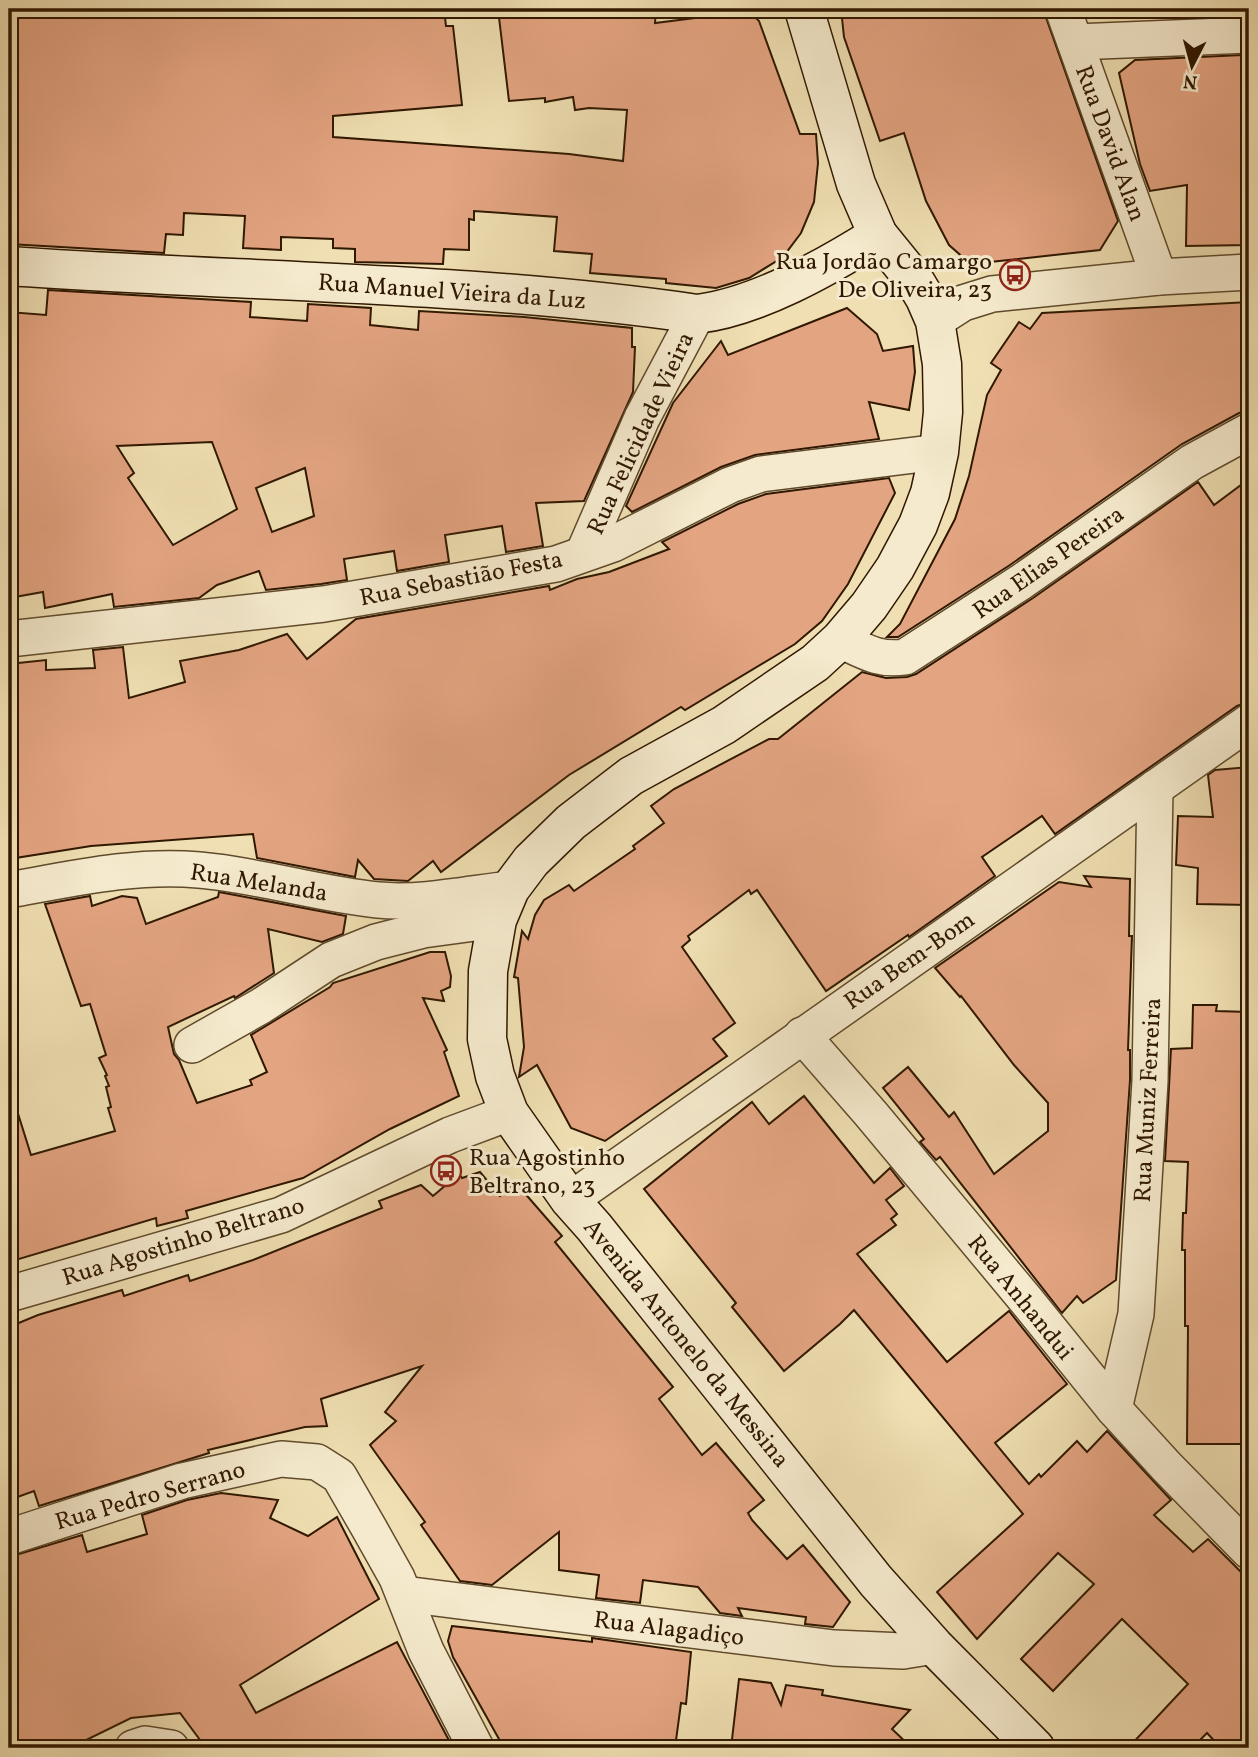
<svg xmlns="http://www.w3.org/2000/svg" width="1258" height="1757" font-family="Vollkorn,serif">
<rect width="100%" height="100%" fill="#efdfb2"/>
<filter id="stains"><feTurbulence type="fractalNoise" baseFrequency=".00286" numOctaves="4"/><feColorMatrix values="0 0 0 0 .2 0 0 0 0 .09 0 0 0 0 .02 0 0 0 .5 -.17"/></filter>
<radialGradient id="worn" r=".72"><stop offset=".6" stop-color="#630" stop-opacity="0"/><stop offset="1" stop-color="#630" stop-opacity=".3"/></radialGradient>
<g fill="#e3a481" stroke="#301800" stroke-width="2" fill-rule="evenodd">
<polygon points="9,9 444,9 446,26 453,26 462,105 333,116 333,137 569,154 623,161 627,110 589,108 575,110 573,97 545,102 545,98 509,101 498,9 656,9 655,23 695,18 735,9 747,9 759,21 800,134 816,134 818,163 814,202 801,233 783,257 749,278 716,288 666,283 666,279 590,273 592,254 554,251 557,217 474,211 474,220 469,219 469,250 444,249 443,264 355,262 355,249 333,248 333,239 281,237 281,250 243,248 245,216 184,213 183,235 166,234 164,253 9,244"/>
<polygon points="841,9 1043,9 1118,221 1100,250 990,262 966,260 949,245 926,201 904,133 880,141 844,37"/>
<polygon points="1196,9 1239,9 1239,15 1186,17"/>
<polygon points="1242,55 1249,57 1249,245 1186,246 1187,185 1150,191 1140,164 1119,73 1135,60"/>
<path d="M48 290 251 302 250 317 307 321 308 304 371 308 370 325 418 330 419 311 524 317 632 328V347H635L633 392 584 501 536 503 543 546 506 552 502 526 445 535 449 562 397 571 394 551 344 559 347 580 321 584 266 590 259 571 217 585 199 598 114 607 112 594 45 608 43 592 9 598V312L46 315ZM212 442 237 509 173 545 128 478 134 473 117 446ZM305 468 314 516 272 532 256 488Z"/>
<polygon points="1249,302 1249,411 1239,413 1182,444 1010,565 898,637 887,637 900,624 955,519 969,476 987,395 1001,370 991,363 1019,322 1030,329 1042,313"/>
<polygon points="847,308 877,334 883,351 913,346 915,372 909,410 869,402 879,439 755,455 721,467 632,512 626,506 673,403 721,341 728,355"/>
<polygon points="889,478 895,493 848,584 822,621 795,644 685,710 681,707 569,775 441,872 433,861 408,881 374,879 358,860 355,877 314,869 257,858 253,834 91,846 9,859 9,664 46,660 46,670 95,668 93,650 123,647 129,698 185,682 180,661 239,650 287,634 307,659 356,619 549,586 550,590 577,579 609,572 669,549 662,542 738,504 766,494"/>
<polygon points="1249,479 1249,702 1237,706 1055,834 1042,816 982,857 995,876 909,937 908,935 826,991 757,890 751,894 749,890 688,936 690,940 682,947 735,1023 713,1039 727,1056 605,1141 571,1128 537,1065 519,1077 524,1047 518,978 514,977 522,931 528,939 535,915 544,900 569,885 574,891 635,849 633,846 664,823 651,806 674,789 769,739 778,739 862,672 886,678 907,677 916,674 1033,598 1198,482 1214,505"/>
<polygon points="1249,767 1249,905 1197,904 1198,868 1176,865 1178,816 1213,817 1208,775 1215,770"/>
<polygon points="1084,876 1130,879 1129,936 1132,936 1128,1050 1130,1050 1130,1080 1116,1280 1083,1303 1077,1296 1062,1313 940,1157 936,1160 920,1142 924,1139 883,1088 908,1067 949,1117 954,1112 994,1174 1048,1131 1048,1103 1014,1065 961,996 960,997 935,968 1059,882 1091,887"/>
<polygon points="219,892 346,916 343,934 322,942 268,929 274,973 235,998 234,996 168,1027 174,1054 179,1060 197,1103 252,1085 250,1080 267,1072 251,1035 330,987 333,983 430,952 445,952 451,976 450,987 441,991 444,1001 423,998 447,1050 444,1052 459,1096 390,1129 303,1178 186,1211 188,1218 157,1226 156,1218 9,1262 9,1102 14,1101 31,1155 115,1131 108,1108 111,1107 106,1087 109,1086 105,1076 107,1075 99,1058 106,1055 90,1004 81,1006 45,904 90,896 92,906 122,896 137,898 146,924 218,897"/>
<polygon points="1193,1005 1217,1005 1216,1011 1249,1012 1249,1444 1187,1444 1188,1326 1185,1326 1185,1250 1182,1250 1183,1213 1186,1213 1188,1162 1165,1161 1171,1049 1192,1048"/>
<polygon points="804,1096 874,1183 890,1168 904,1186 886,1200 897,1214 891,1219 896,1225 857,1254 947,1362 1009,1311 1067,1384 995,1443 1029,1484 1039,1474 1041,1477 1077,1441 1087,1452 1107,1431 1171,1500 1154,1515 1193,1552 1208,1539 1249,1580 1249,1748 1221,1748 1207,1733 1192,1748 1128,1748 1188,1684 1122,1619 1053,1691 1021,1659 1094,1584 1058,1553 977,1639 937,1592 1023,1514 854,1310 840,1324 784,1371 732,1307 736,1303 644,1189 752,1102 769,1124"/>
<polygon points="480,1172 500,1196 515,1182 562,1236 555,1242 673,1387 659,1399 702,1455 716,1443 764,1500 748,1513 752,1520 787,1559 803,1545 850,1602 833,1627 805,1624 806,1617 738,1608 742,1616 720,1613 698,1587 643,1580 640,1603 596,1598 599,1575 559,1570 559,1532 492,1585 460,1581 421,1525 425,1522 370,1445 396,1421 385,1412 422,1366 321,1399 327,1426 305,1427 208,1450 209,1453 39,1506 34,1491 9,1500 9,1327 38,1315 122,1290 124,1296 188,1275 190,1281 253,1260 357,1218 382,1208 379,1201 421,1185 433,1196 459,1174 462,1178"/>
<polygon points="221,1493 278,1500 270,1518 308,1536 337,1517 379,1599 240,1685 256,1713 397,1642 453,1748 206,1748 180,1713 131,1718 70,1748 9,1748 9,1557 82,1535 87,1552 147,1534 142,1515 187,1500"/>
<polygon points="452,1626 592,1642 592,1638 691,1652 686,1704 681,1703 675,1748 604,1745 603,1748 504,1748 453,1657 448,1641"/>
<polygon points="739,1679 771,1683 781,1705 786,1685 823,1690 822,1695 910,1710 892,1729 912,1748 731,1748"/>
</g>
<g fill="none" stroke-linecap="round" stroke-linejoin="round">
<g stroke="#604a2c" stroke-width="38">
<g id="street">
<polyline points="1063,9 1159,277"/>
<polyline points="1075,42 1249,35"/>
<polyline points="935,321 963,303 992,294 1159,277 1249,272"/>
<polyline points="584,552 642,418 697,314"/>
<polyline points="9,639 324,604 556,564 613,544 730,485 761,474 939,452"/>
<path d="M840 640C864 651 878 661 905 657L1021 582 1192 462 1249 431"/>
<path d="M9 890C71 879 136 864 199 870 259 875 317 894 378 900 421 904 467 894 510 889"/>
<polyline points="802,1035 871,1114 1026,1300 1114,1409 1166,1466 1249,1551"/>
<polyline points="192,1045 261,1006 331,960 376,942 423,930 497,920"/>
<polyline points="570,1200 1249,722"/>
<polyline points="9,1294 281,1215 450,1135 509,1113"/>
<polyline points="1114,1409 1136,1314 1150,1081 1155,788"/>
<polyline points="9,1537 182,1481 281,1459 317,1462 339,1476 369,1528 397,1578 426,1651 476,1748"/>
<polyline points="404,1594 834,1648 903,1651 934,1646"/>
<polyline points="133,1748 145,1744 171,1748"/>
</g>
</g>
<g stroke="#301800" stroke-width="41">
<g id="secondary">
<polyline points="804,9 856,184 878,235 913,278 925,298 935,321 942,364 943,412 939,452 930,493 918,525 895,568 869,606 840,640 815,663 724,725 631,776 571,822 531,861 510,889 497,920 488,971 487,1039 495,1076 509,1113 570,1200 594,1227 876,1581 934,1646 1035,1748"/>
<path d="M9 266C238 282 469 281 697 314 757 307 827 267 878 235"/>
</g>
</g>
<use href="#street" stroke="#f5eacd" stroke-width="35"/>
<use href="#secondary" stroke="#f5eacd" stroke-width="38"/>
</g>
<defs>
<g id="bus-ring" transform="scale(1.575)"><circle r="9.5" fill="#f5eacd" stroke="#8f2418" stroke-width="1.5"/><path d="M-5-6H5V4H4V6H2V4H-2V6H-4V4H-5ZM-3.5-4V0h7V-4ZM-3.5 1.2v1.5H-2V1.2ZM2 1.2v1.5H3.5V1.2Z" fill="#8f2418"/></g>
</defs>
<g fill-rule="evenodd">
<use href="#bus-ring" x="1015" y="275"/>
<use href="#bus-ring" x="446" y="1171"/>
</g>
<g text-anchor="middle" stroke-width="6" stroke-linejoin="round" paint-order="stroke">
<g font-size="24" fill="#301800" stroke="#f5eacd">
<text transform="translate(1111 143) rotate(70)" y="8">Rua David Alan</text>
<text transform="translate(452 291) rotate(4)" y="8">Rua Manuel Vieira da Luz</text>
<text transform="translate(640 433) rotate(-65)" y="8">Rua Felicidade Vieira</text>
<text transform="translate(1048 562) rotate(-35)" y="8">Rua Elias Pereira</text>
<text transform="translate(461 578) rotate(-11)" y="8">Rua Sebastião Festa</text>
<text transform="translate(259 882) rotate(9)" y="8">Rua Melanda</text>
<text transform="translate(909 960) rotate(-35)" y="8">Rua Bem-Bom</text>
<text transform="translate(1147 1100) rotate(-87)" y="8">Rua Muniz Ferreira</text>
<text transform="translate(183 1241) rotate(-17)" y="8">Rua Agostinho Beltrano</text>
<text transform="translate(1021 1297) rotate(51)" y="8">Rua Anhandui</text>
<text transform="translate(687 1343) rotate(51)" y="8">Avenida Antonelo da Messina</text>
<text transform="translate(150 1495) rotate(-16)" y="8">Rua Pedro Serrano</text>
<text transform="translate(669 1628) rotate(7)" y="8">Rua Alagadiço</text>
</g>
<g font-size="24" fill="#301800" stroke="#f5eacd" text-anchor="end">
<text x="992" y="269">Rua Jordão Camargo<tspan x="992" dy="28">De Oliveira, 23</tspan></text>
<text x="469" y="1165" text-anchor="start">Rua Agostinho<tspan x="469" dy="28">Beltrano, 23</tspan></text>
</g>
</g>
<rect width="1258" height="1757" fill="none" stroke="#efdfb2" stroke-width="35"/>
<rect x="10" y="10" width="1237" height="1736" fill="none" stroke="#301800" stroke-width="3.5"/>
<rect x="18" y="18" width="1223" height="1722" fill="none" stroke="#301800" stroke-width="2"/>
<g transform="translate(1192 66) rotate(186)" stroke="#f5eacd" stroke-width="5" paint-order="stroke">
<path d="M0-5L12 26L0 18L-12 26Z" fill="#301800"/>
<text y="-10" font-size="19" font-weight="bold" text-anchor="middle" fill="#301800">N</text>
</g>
<rect width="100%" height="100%" filter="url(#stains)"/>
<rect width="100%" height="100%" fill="url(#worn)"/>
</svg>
